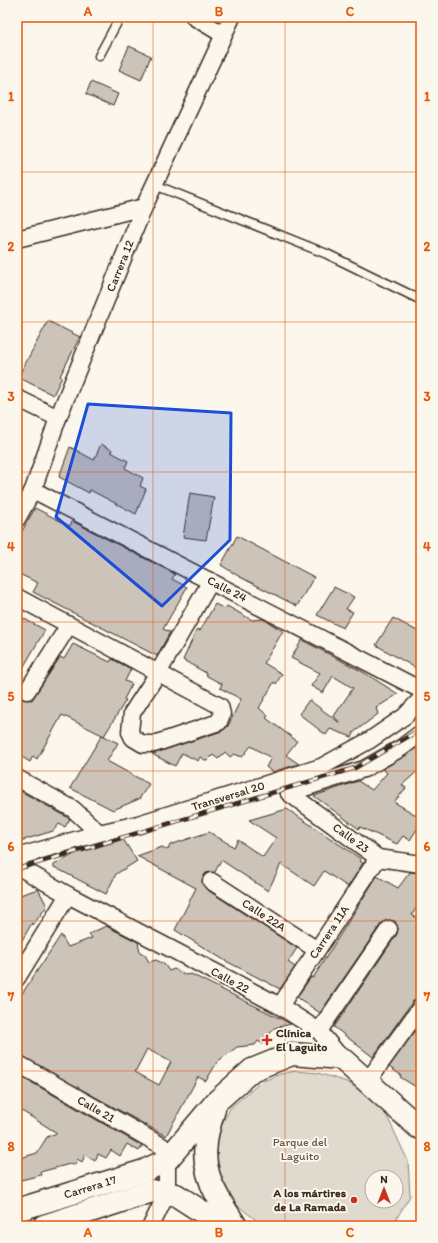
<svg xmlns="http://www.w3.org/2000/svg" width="438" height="1243" font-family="Itim,sans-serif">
<rect width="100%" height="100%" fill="#fbf7ec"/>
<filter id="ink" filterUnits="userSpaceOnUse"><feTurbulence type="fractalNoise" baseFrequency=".025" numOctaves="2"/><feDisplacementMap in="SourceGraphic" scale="8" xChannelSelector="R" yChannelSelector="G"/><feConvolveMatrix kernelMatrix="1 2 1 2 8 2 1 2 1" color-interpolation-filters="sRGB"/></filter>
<g filter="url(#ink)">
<path fill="#dfd9ce" stroke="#8d8276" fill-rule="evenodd" d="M297 1071 318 1073 347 1082 380 1101 408 1161 410 1196 392 1226H264L238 1206 219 1181 217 1159 218 1139 222 1123 231 1107 261 1082 280 1074ZM372 1177H396V1201H372Z"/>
<g fill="#ccc4b9" stroke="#3b2a1e" fill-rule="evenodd">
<polygon points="129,46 151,56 141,80 119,70"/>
<polygon points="91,82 118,94 113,106 86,94"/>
<polygon points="48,321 80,337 60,376 62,377 53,395 18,377"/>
<polygon points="101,444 112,450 111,452 128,461 125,468 143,478 140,486 146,489 136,514 90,490 89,493 59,477 70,447 94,460"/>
<polygon points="190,493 214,497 206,540 183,537"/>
<polygon points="35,508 70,526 72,521 175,574 172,579 187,587 163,629 170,632 157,656 33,592 38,583 17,573 17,540"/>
<polygon points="237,536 314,577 297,606 240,577 221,565"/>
<polygon points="334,587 354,597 346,609 353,612 343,628 317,615"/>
<polygon points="215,604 225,609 227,606 252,620 263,619 283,631 264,663 282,674 276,684 274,682 259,708 268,716 266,718 297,741 286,755 299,764 272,772 266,767 271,758 251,746 242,757 234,754 230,757 225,752 218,759 213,755 207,761 200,757 198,761 182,753 175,766 152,754 222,731 228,726 241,699 220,688 222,684 207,676 206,673 183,660 197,629 200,631"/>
<polygon points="17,615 45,630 17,678"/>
<polygon points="393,618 421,633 421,671 376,645"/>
<polygon points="302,640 363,672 398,694 376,708 378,714 353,733 354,734 352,737 330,729 326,735 299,714 309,700 340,723 334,716 353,688 333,676 323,693 311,686 320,673 291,658"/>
<polygon points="73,644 110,662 112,659 131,669 125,681 132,684 124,699 126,700 104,736 62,715 37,759 33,756 30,762 17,754 17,692 22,699 32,700 60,657 64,659"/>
<polygon points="102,735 118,743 107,761 149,784 139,799 113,810 70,788"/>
<polygon points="421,745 421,768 402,785 406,788 394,802 421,818 421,831 417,829 410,840 403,836 397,844 360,827 359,829 314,796 358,781 372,790 387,773 383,769"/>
<polygon points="17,789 67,817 70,819 65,827 59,824 53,831 17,842"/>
<polygon points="287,809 361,859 360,861 363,863 348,887 324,871 314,886 281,864 268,891 221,860 215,872 206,873 202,881 206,889 297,948 288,962 295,967 280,989 224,960 175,930 196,888 137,856 162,847 168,850 170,845 209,832 234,847 238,840 263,857 276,838 249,820"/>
<polygon points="123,839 137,861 116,874 106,894 52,866 80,851 82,852"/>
<polygon points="410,872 421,873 421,900 412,915 421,920 421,998 413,1001 373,1057 334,1027 397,934 398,929 395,921 389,920 381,924 320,1013 297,997 311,977 313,978 377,876 398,888"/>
<polygon points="38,889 47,906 33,925 32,923 17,949 17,896"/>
<path d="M106 926 138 942 140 952 145 955 149 962 156 960 164 964 169 971 174 969 186 975 191 974 291 1024 274 1028 263 1044 258 1041 255 1045 237 1047 217 1062 206 1081 198 1077 166 1136 17 1054V1001L61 935 68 947 92 938 89 934ZM147 1049 171 1062 159 1085 135 1072Z"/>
<polygon points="421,1023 421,1090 400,1077 401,1075 389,1067"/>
<polygon points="17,1074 142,1146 139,1151 127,1144 120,1156 111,1150 106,1158 98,1154 95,1161 85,1155 82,1162 77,1159 75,1165 70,1164 40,1172 41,1175 17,1181 17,1159 37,1153 47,1137 57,1133 17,1108"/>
</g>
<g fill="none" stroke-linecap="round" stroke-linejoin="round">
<g stroke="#3b2a1e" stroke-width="11">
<g id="lane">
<polyline points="99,56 120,17"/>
<polyline points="155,185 327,254 421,300"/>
</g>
</g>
<g stroke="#3b2a1e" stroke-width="19">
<g id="street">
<polyline points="194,17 224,35"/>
<polyline points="17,239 144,207"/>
<polyline points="17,398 58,418"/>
<polyline points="33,490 421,690"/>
<polyline points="17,519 33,490 58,418 144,207 232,17"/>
<polyline points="17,597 220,706 222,714 219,722 154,744 143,744 133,738 130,732 132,713 158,673 211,581"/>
<polyline points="27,691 69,625"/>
<polyline points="17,778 73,809 99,833"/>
<polyline points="289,793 378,858 421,864"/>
<polyline points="289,793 364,769 401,748 421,733"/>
<polyline points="17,857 99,833 138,824 321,767 370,740 405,716 421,699"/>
<polyline points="17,866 68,895 280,1006 319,1031 341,1058"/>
<polyline points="211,881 317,950"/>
<polyline points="17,978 68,895"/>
<polyline points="280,1006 378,858"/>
<polyline points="319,1031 389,929"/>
<polyline points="17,1063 162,1146 167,1152 167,1193 151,1226"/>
<polyline points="367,1082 421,1007"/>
</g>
</g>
<g stroke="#3b2a1e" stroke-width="25">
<g id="primary">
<path d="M214 1109C211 1120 207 1131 206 1142 201 1175 219 1200 236 1226"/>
<polyline points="17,1210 144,1171 167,1160 216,1102 252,1070 292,1054 341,1058 418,1127 421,1128"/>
<polyline points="44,1226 152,1191 176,1195 224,1226"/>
</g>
</g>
<use href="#lane" stroke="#fbf7ec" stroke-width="8"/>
<use href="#street" stroke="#fbf7ec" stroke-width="16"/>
<use href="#primary" stroke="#fbf7ec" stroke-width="22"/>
<g stroke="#3b2a1e" stroke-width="4.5">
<polyline id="rail" points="17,869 355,768 421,729"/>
</g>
<use href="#rail" stroke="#fbf7ec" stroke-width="3" stroke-dasharray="9" stroke-linecap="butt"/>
</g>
</g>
<path fill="#1d4ed8" fill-opacity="0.2" stroke="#1d4ed8" stroke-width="3" stroke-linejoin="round" d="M88 404 231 413 230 540 162 606 56 517Z"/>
<path fill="none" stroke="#e8590c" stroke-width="1" stroke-opacity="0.55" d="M153 17V1226M285 17V1226M17 172H421M17 322H421M17 472H421M17 622H421M17 771H421M17 921H421M17 1071H421"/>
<g fill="#c8321e" stroke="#fbf7ec" stroke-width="1.5">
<path d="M265 1034h4v4h4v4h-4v4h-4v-4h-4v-4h4z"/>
<circle cx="354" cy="1200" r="4"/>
</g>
<g text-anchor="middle" stroke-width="4" stroke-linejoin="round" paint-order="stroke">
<g font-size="12" fill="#3b2a1e" stroke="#fbf7ec">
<text transform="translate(120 266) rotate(-68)" y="4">Carrera 12</text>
<text transform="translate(227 589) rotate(27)" y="4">Calle 24</text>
<text transform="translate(228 796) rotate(-17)" y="4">Transversal 20</text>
<text transform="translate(351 838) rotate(36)" y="4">Calle 23</text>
<text transform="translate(264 915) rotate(33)" y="4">Calle 22A</text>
<text transform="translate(329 932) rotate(-56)" y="4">Carrera 11A</text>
<text transform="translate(230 980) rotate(28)" y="4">Calle 22</text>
<text transform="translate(96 1109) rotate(30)" y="4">Calle 21</text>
<text transform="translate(90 1187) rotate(-17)" y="4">Carrera 17</text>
</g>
<g font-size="12" font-weight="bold" fill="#3b2a1e" stroke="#fbf7ec" text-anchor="start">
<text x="276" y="1037">Clínica<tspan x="276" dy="14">El Laguito</tspan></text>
<text x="346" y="1197" text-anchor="end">A los mártires<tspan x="346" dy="14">de La Ramada</tspan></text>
</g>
<g font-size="12" fill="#64564a" stroke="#fbf7ec">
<text x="300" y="1146">Parque del<tspan x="300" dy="14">Laguito</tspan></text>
</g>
</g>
<rect width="438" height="1243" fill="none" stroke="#fbf7ec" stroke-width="44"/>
<g transform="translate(384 1189)"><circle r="19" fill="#fbf7ec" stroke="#aea59a"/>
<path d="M0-3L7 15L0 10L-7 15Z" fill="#c8321e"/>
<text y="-6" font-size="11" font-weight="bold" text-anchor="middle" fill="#3b2a1e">N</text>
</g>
<rect x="22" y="22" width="394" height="1199" fill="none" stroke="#e8590c" stroke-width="1.5"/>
<g font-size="13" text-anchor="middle" font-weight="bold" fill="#e8590c">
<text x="88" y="16">A</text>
<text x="219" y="16">B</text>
<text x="350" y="16">C</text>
<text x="11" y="101">1</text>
<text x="427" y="101">1</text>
<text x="11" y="251">2</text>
<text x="427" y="251">2</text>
<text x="11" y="401">3</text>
<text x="427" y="401">3</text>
<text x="11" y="551">4</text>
<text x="427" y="551">4</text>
<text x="11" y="701">5</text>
<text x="427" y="701">5</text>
<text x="11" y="851">6</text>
<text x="427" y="851">6</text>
<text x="11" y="1001">7</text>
<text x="427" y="1001">7</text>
<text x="11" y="1151">8</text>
<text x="427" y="1151">8</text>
<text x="88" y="1237">A</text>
<text x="219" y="1237">B</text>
<text x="350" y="1237">C</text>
</g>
</svg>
